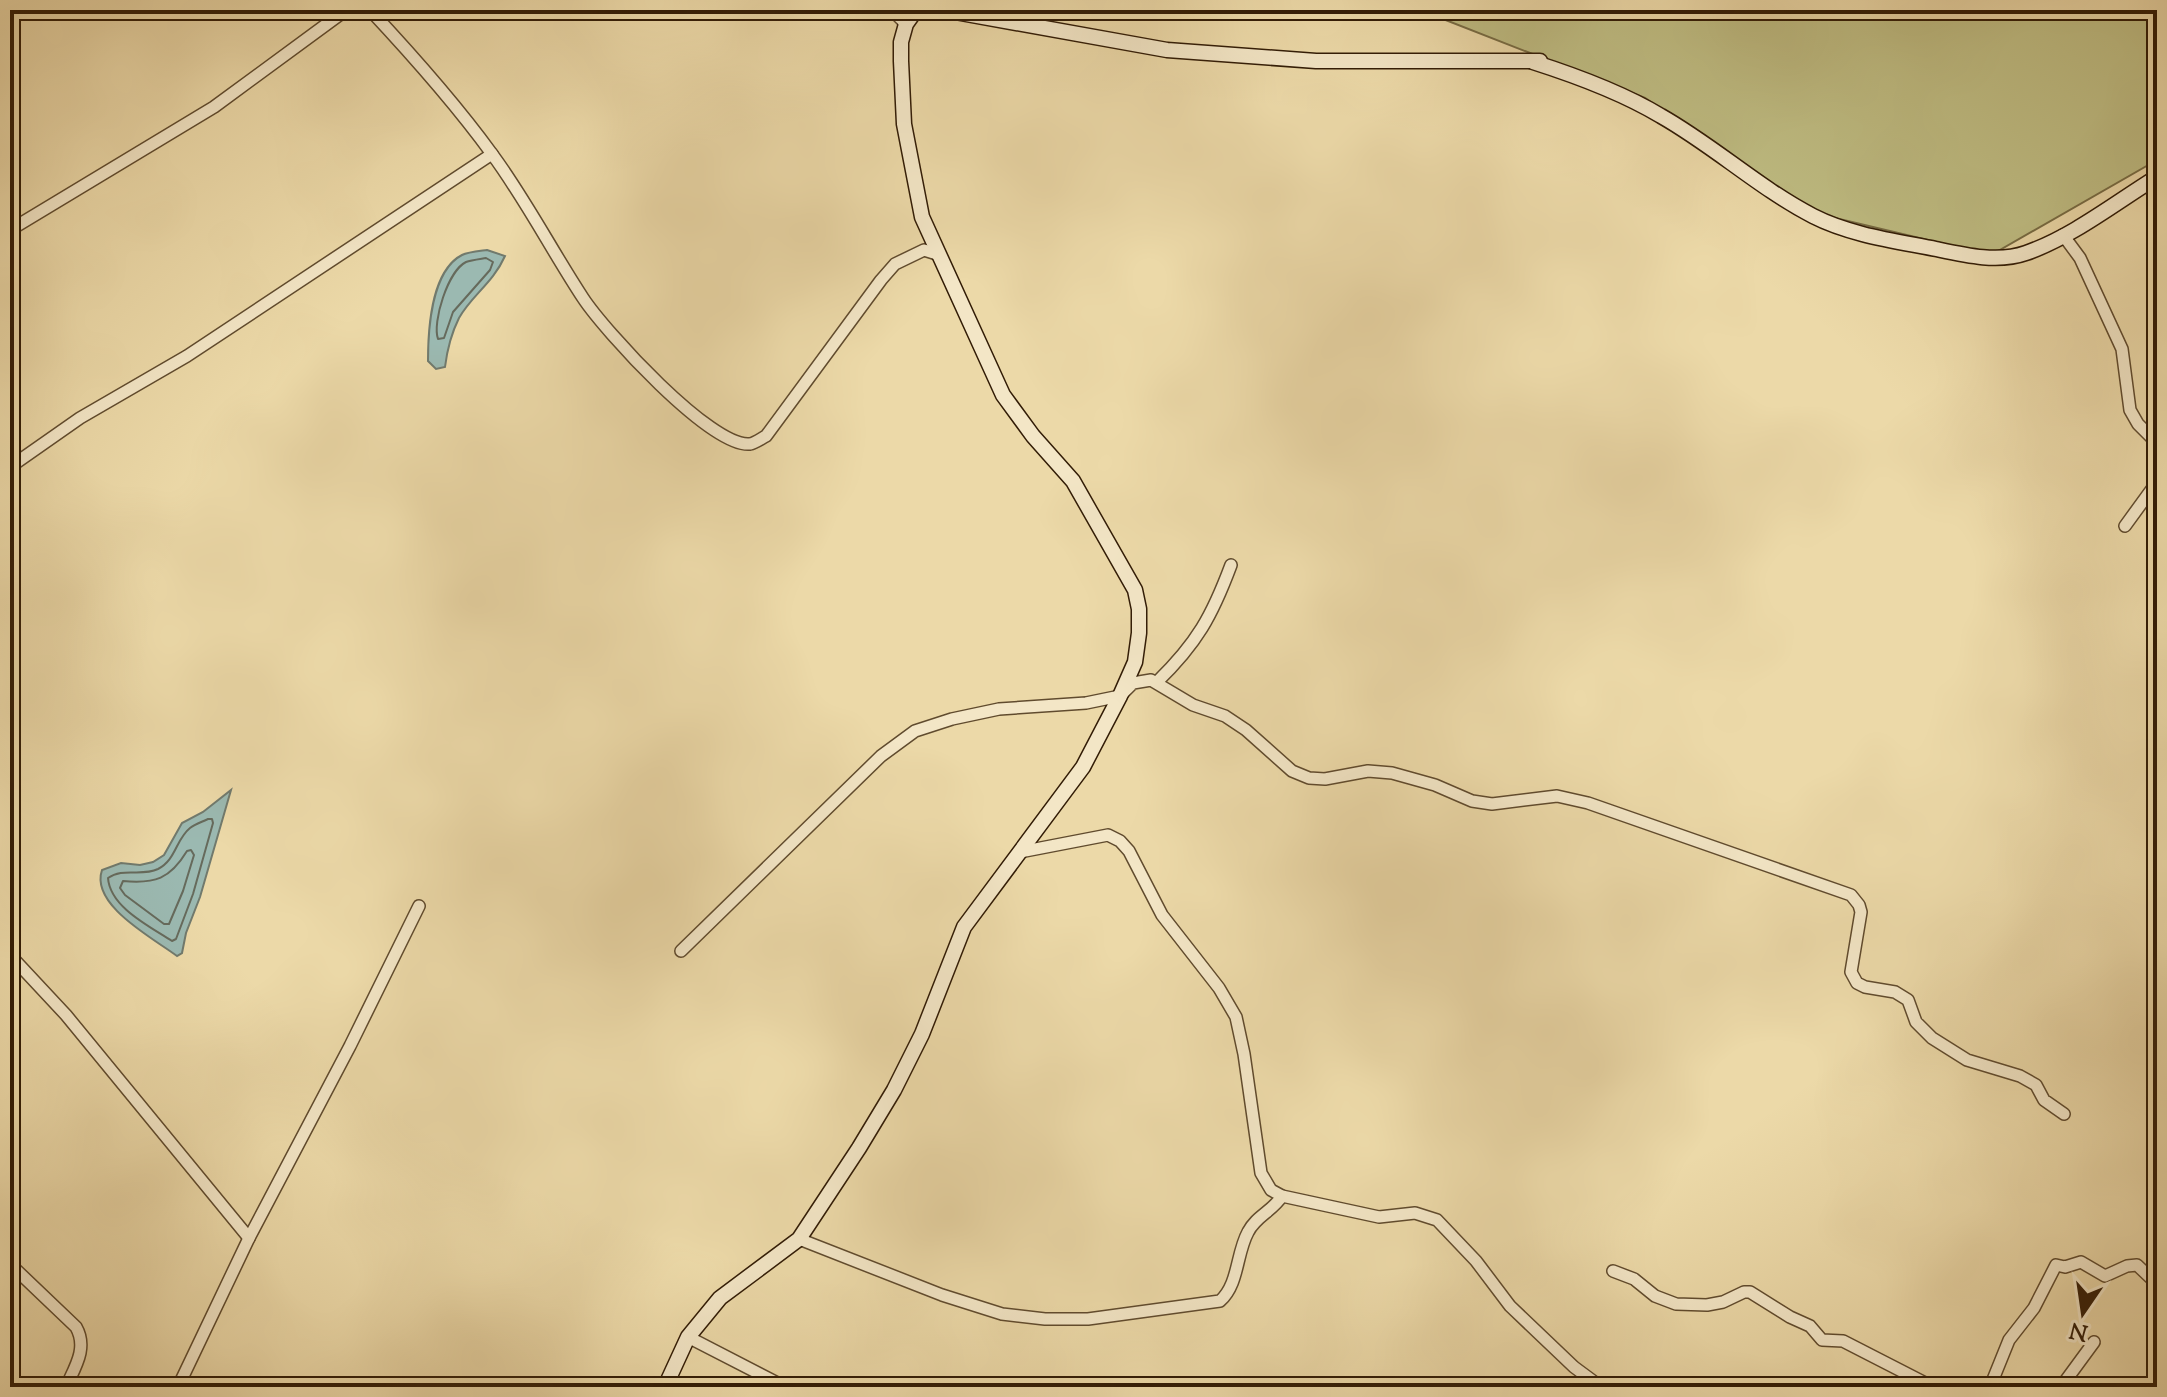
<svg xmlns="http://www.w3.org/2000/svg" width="2167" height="1397" font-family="'Sorts Mill Goudy',serif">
<rect width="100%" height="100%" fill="#ecd9a8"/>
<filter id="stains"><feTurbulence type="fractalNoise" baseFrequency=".0025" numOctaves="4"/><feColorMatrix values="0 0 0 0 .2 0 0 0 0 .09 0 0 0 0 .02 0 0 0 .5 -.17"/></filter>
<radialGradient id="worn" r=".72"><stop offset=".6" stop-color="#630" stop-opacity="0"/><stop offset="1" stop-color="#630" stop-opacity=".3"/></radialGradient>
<polygon fill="#bfbd83" stroke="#786c44" stroke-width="2" points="1420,10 2157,10 2157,160 1991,255 1814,213 1645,98"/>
<g fill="#9bb9b1" stroke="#717a6d" stroke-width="2">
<path d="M487 250 505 256C493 283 472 295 459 318 452 332 447 351 445 367L436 369 428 361C428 331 431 271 462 255 468 252 480 251 487 250Z"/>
<path d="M231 790 200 897 186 933 182 953 177 956C153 938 90 905 102 870L121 863 140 865 153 862 164 855 182 823 203 812Z"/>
</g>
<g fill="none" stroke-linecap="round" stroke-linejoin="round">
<g stroke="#666a5c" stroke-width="2">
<path d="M486 258 493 262 490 270 453 312 444 338 438 339C432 322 448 271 466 262 471 260 480 259 486 258Z"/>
<path d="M208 819H212L213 823 193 894 176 939 172 941C149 926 110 907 108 878 123 867 141 877 158 869 176 860 176 839 190 828 195 824 202 822 208 819Z"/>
<path d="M191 850 194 855 183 891 169 924H164L125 895 120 888 123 881C155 884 170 879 187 851Z"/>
</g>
<g stroke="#604b2e" stroke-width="14">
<g id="street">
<path d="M370 10C413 56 455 103 492 154 526 200 552 251 583 298 604 330 711 448 750 444 755 443 762 438 766 436L881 280 895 264 924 250 940 255"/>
<polyline points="892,10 906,24"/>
<polyline points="10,230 214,107 346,10"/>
<polyline points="2063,235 2080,258 2122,349 2130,410 2138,424 2157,443"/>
<polyline points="10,467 80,418 187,356 492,154"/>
<polyline points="2125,526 2157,482"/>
<path d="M1157 682C1197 643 1212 616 1231 565"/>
<polyline points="1020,852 1108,835 1120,841 1129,851 1162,915 1219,988 1236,1017 1244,1054 1261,1173 1271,1190 1282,1196 1379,1217 1415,1213 1437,1220 1476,1261 1510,1306 1574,1367 1601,1387"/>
<polyline points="681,951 881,756 915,731 952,719 999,709 1086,703 1120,696 1133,683 1151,680 1193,705 1225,716 1246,730 1292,771 1309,778 1325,779 1368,771 1392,773 1435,785 1472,801 1492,804 1557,796 1588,803 1851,895 1859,905 1861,912 1851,972 1857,983 1865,987 1895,992 1908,1000 1916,1022 1932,1038 1967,1060 2020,1076 2036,1085 2044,1100 2064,1114"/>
<polyline points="10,955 66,1015 249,1238"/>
<path d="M799 1239 942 1295 1002 1314 1045 1319H1088L1220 1301C1239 1284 1236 1254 1248 1232 1256 1216 1273 1211 1282 1196"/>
<path d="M10 1264 76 1327C88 1348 75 1367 66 1387"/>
<polyline points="1613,1271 1634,1279 1655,1296 1676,1304 1707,1305 1723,1302 1744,1292 1750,1292 1790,1317 1810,1326 1822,1340 1843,1341 1923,1382 1928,1387"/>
<polyline points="688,1337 785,1387"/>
<polyline points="178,1387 249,1238 350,1046 419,906"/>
<polyline points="1990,1387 2009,1340 2034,1308 2056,1265 2065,1267 2081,1262 2105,1276 2127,1266 2137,1265 2157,1284"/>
<polyline points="2061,1387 2094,1342"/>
</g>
</g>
<g stroke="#321c06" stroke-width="17">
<g id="secondary">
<polyline points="944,10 1167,50 1316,61 1540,61"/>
<path d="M1533 62C1577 76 1621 92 1661 116 1714 146 1759 188 1813 216 1850 235 1896 241 1936 249 1964 255 1998 263 2026 253 2072 237 2115 203 2157 177"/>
<polyline points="665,1387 688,1337 720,1298 799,1239 859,1148 894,1090 922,1034 964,927 1083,767 1120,696 1135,662 1139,633 1139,609 1135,590 1073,481 1033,436 1003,395 922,217 904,124 901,61 901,42 906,24 916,10"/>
</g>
</g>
<use href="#street" stroke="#f3e6c6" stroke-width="11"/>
<use href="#secondary" stroke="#f3e6c6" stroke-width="14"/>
</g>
<rect width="2167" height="1397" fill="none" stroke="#ecd9a8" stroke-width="40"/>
<rect x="12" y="12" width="2143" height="1373" fill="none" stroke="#321c06" stroke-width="4"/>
<rect x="20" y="20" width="2127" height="1357" fill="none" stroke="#321c06" stroke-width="2"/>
<g transform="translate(2083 1313) rotate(193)" stroke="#f3e6c6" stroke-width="6" paint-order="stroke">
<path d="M0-6L14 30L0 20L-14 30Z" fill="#321c06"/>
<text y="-12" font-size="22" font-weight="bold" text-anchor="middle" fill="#321c06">N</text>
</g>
<rect width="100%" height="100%" filter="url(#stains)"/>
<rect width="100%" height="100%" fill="url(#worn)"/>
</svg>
